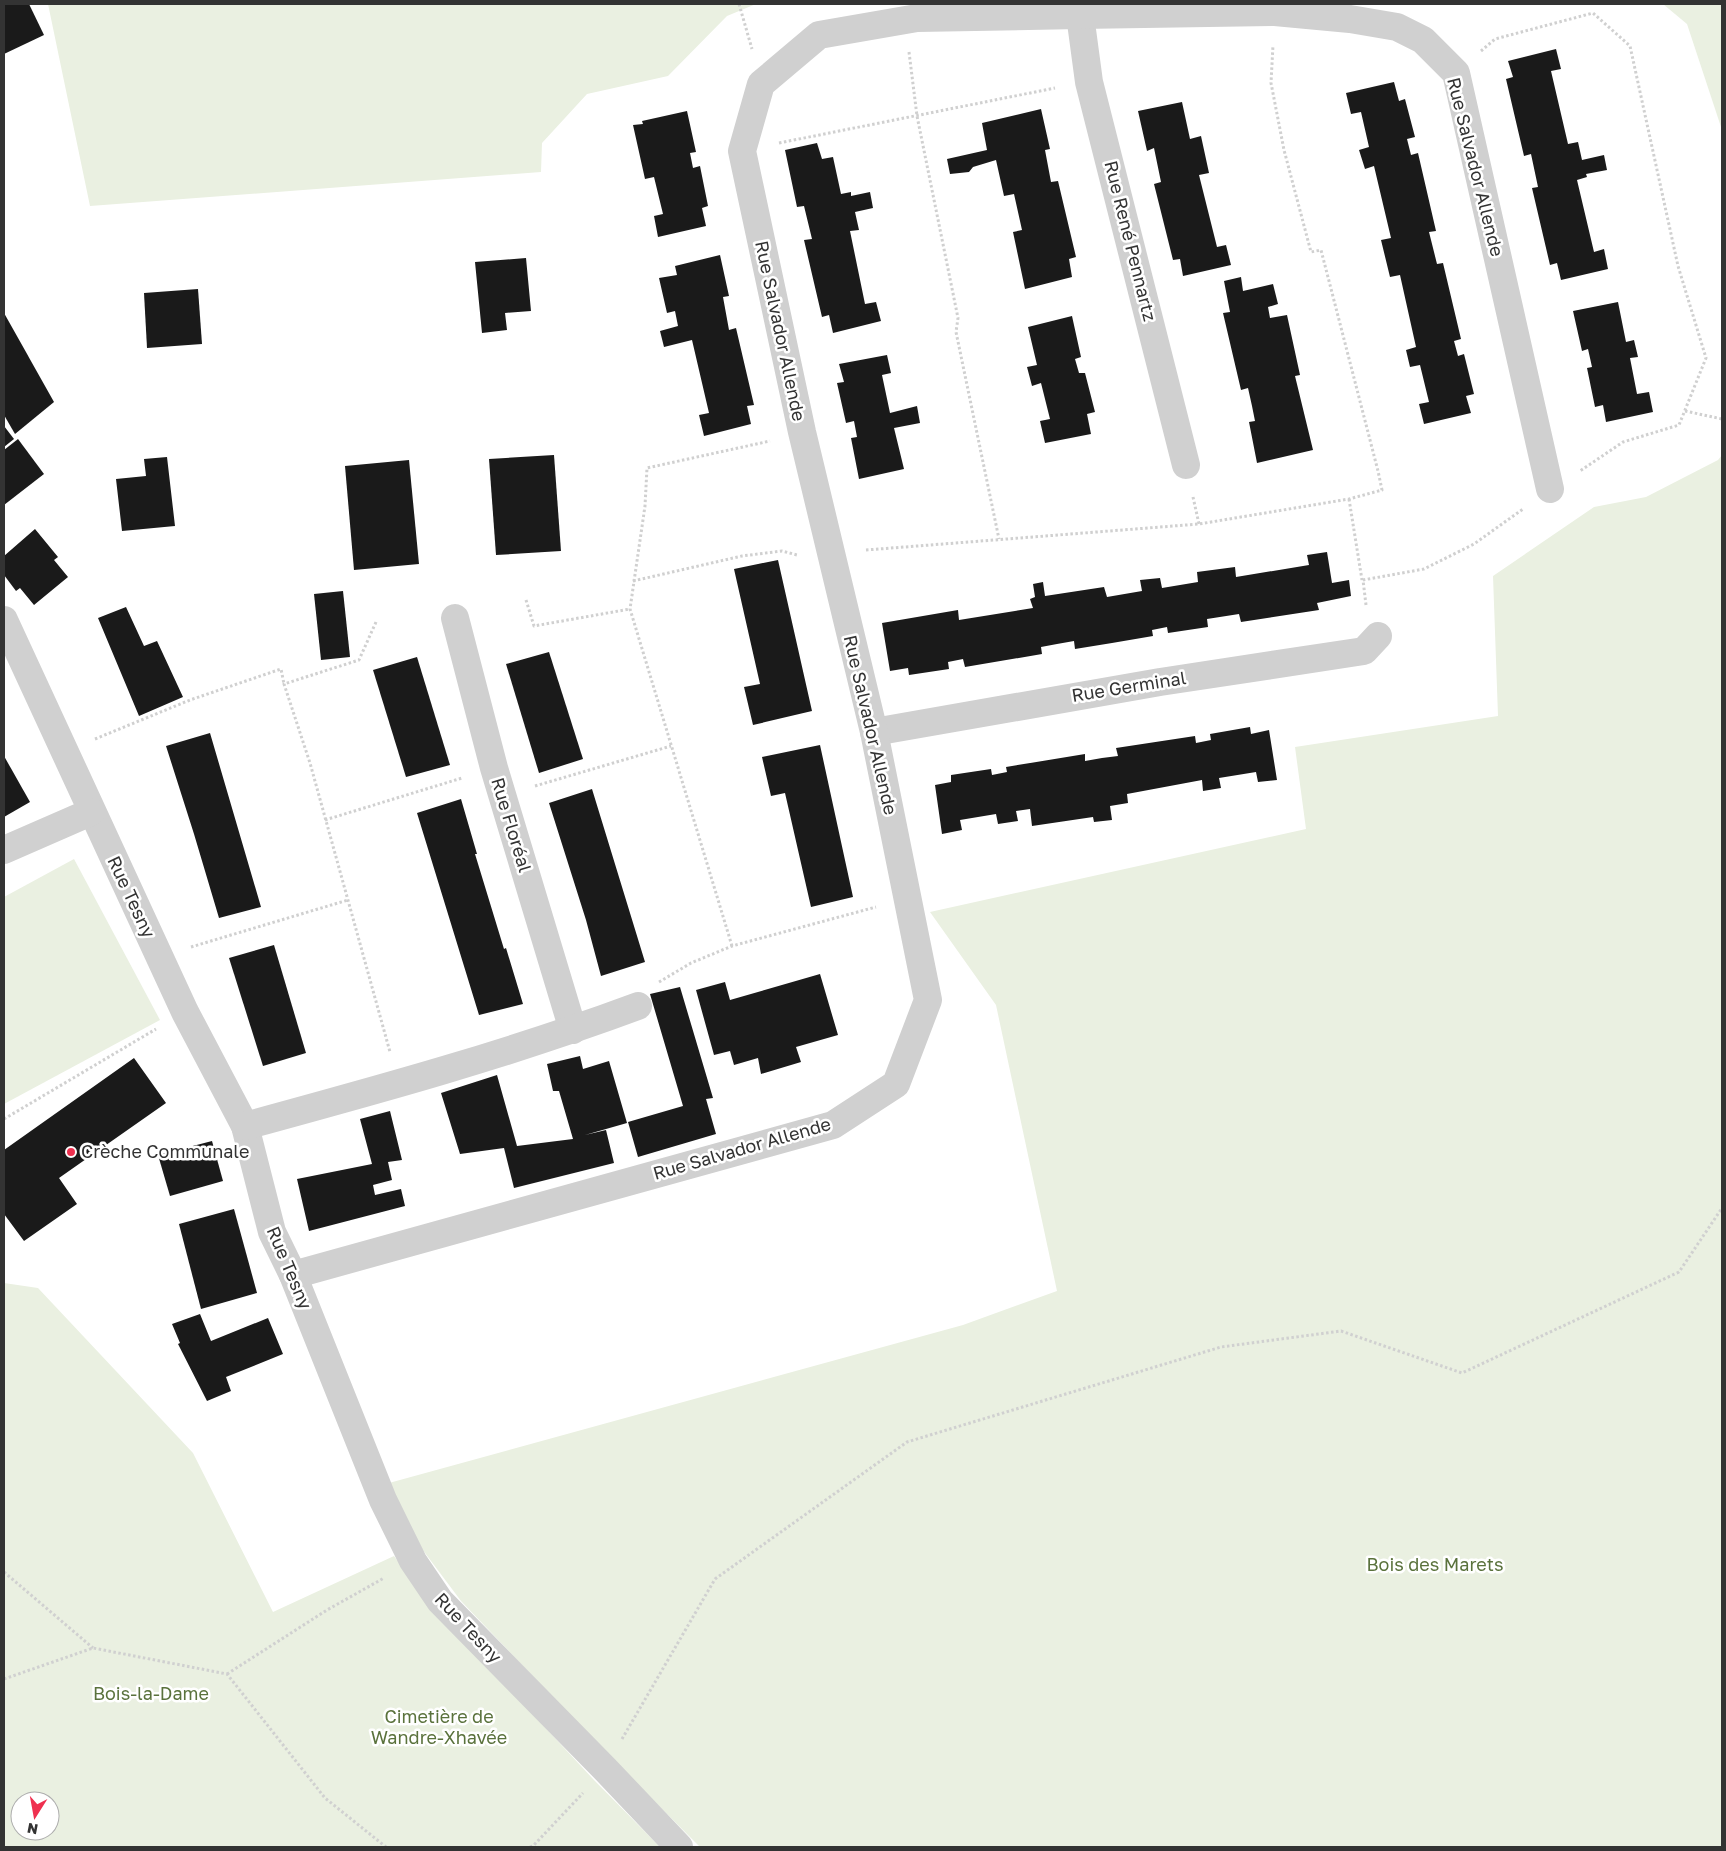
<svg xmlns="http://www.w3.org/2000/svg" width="1726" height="1851" font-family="'Golos Text',sans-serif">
<rect width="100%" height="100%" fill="#fff"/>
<g fill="#eaf0e1" fill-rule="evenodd">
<polygon points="48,4 756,4 727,16 668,76 587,94 542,143 541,172 90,206"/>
<polygon points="1663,4 1722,4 1722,130 1687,24"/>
<polygon points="1722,455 1722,1847 700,1847 614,1761 461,1601 422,1549 389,1483 963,1325 1057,1291 996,1005 930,912 1306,829 1295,747 1498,716 1493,576 1594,507 1646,497 1718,460"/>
<polygon points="74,859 160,1020 4,1104 4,897"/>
<path d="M4 1283 38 1288 193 1453 273 1612 394 1556 429 1603 594 1780 660 1847H4ZM20 1801H50V1831H20Z"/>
</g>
<g fill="#1a1a1a">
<polygon points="4,4 29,4 44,35 4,54"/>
<polygon points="1556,49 1561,69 1551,71 1568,144 1578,142 1582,160 1604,155 1607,170 1586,174 1587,177 1577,180 1594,252 1604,249 1608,269 1561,280 1557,263 1550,265 1532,188 1538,187 1531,154 1524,156 1506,79 1513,77 1508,61"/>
<polygon points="1394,82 1399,101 1405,99 1415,137 1407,139 1411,155 1418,153 1436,231 1429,232 1437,264 1443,263 1461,339 1454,341 1458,356 1464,354 1474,394 1466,396 1471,413 1424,424 1419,404 1429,402 1420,365 1410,367 1406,350 1416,347 1400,275 1390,277 1381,240 1391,238 1374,166 1365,169 1359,150 1369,147 1361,112 1351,114 1346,93"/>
<polygon points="1182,102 1190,139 1201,136 1209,173 1199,175 1217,247 1226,245 1231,265 1183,276 1180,259 1173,260 1154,184 1161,182 1154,148 1147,151 1138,111"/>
<polygon points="1041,109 1050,149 1045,150 1051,182 1058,181 1076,257 1069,259 1072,277 1025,289 1013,232 1022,230 1014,194 1004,196 996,160 973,167 969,172 950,174 947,159 987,150 982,123"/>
<polygon points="687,111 696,152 690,153 693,168 700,166 708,206 702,208 706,226 658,237 654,216 663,214 654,177 645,179 633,125 643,124 642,121"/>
<polygon points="817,143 822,159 833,157 841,194 851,192 851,196 870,192 873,208 855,212 859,230 850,231 865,304 876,302 881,321 833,333 829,315 822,317 804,240 812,239 804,206 797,207 785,150"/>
<polygon points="720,255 729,296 723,297 729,330 736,328 754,405 747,406 751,424 704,436 699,415 709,413 692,340 664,347 660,331 678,326 675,311 667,313 659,278 677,275 675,266"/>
<polygon points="526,258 531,311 505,313 507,330 482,333 475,262"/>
<polygon points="1241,277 1243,291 1273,284 1278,304 1268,307 1270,318 1287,315 1300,375 1295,376 1313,450 1257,463 1249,422 1255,421 1252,406 1248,388 1241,390 1223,313 1230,312 1224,281"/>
<polygon points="198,289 202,344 147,348 144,293"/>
<polygon points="1618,302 1626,342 1634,340 1638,357 1630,358 1637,394 1649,392 1653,412 1606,422 1603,405 1595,407 1587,368 1592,367 1588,349 1582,351 1573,311"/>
<polygon points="4,313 54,402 15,434 4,415"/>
<polygon points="1072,316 1081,357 1075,359 1079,373 1085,373 1095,412 1087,414 1091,434 1045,443 1040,421 1050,419 1041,383 1032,386 1027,367 1037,365 1028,327"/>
<polygon points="887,355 891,373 882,375 890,413 917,406 920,423 894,428 904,469 859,479 851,438 857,437 854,421 846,423 837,383 844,382 839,364"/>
<polygon points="4,426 14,439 4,447"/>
<polygon points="18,439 44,474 4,505 4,450"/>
<polygon points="554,455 561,551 496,555 489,459"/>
<polygon points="167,457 175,526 122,531 116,479 146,476 144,459"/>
<polygon points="409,460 419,564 354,570 345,466"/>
<polygon points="35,529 58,557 54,560 68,577 34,605 20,588 16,591 4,575 4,556"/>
<polygon points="1327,552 1332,583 1349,580 1351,596 1317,603 1319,610 1241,622 1239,614 1207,619 1208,627 1168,633 1167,627 1152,630 1153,636 1112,643 1075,649 1074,641 1057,644 1041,647 1042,654 965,667 963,659 948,662 949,669 909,675 908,668 890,671 882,623 958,610 959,620 1033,608 1030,599 1035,597 1033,584 1043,582 1045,596 1104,587 1107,597 1142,591 1140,580 1160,578 1162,588 1198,582 1197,572 1235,567 1236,577 1309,565 1307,555"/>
<polygon points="778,560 812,711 753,725 744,687 760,684 734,569"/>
<polygon points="343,591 350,657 321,660 314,594"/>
<polygon points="126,607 144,646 157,641 183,697 139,716 98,618"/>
<polygon points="549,652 583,759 539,773 506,664"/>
<polygon points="417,657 450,765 406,777 373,670"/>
<polygon points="1250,727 1251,734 1269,730 1277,780 1258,782 1256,772 1219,778 1221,788 1203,791 1202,780 1127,794 1128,803 1110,806 1112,820 1094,822 1093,817 1032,826 1030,809 1016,811 1018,821 998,824 996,814 960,820 962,830 942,834 935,785 951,782 951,775 991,769 992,775 1007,772 1006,767 1085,754 1085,761 1102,758 1118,756 1116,748 1195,736 1196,743 1211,740 1210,734"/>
<polygon points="210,733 261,907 219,918 194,834 166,746"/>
<polygon points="820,745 853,897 811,907 785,793 771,796 762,757"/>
<polygon points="4,756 30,802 4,817"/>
<polygon points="592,789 645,962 601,976 586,920 549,803"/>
<polygon points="461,799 477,854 475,854 504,949 506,948 523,1004 479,1015 417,813"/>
<polygon points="274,945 306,1053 263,1066 229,958"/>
<polygon points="820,974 838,1035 796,1047 801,1062 761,1074 758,1058 734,1065 730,1051 714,1055 696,990 725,982 730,1000"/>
<polygon points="680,987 713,1098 706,1099 716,1134 638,1157 628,1122 683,1106 650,994"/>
<polygon points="580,1056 583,1069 609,1061 627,1123 585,1135 606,1130 614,1163 514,1188 504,1148 460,1154 441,1093 497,1075 517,1146 573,1139 559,1091 553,1091 547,1064"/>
<polygon points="134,1058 166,1103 59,1178 77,1204 24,1241 4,1214 4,1150"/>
<polygon points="390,1111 402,1160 388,1162 392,1180 373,1185 375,1195 401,1189 405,1206 309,1231 297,1179 372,1164 360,1119"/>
<polygon points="212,1141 223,1181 170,1196 158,1155"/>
<polygon points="234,1209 257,1293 201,1309 179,1224"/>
<polygon points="200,1314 211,1341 268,1318 283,1354 226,1377 231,1391 207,1401 178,1344 180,1343 172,1324"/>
</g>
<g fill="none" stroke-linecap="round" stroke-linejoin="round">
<g stroke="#d0d0d0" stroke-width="3" stroke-dasharray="2.5 2.5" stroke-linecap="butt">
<polyline points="739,4 752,49"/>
<polyline points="1481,51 1495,39 1593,13 1630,46 1678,266 1706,358 1679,425 1623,442 1580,471"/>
<polyline points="909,52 917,116 958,318 956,332 999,539"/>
<polyline points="779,143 1055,88"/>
<polyline points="1685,411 1722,419"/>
<polyline points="1193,497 1199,524"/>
<polyline points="1349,499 1362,580"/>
<polyline points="866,550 1199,524 1349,499 1382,490 1378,471 1321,250 1311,252 1284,150 1271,83 1273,45"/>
<polyline points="633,581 742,556 782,551 797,555"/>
<polyline points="526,600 534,626 630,609"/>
<polyline points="1366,605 1363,580 1424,569 1474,544 1523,509"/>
<polyline points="376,622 359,660 284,684 310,763 390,1052"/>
<polyline points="95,739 190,700 281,669 284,684"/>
<polyline points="535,786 671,746"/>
<polyline points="325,820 462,778"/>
<polyline points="732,946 630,609 645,506 647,468 770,441"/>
<polyline points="191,947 348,900"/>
<polyline points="659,982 691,963 732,946 876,907"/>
<polyline points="4,1119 156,1029"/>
<polyline points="4,1572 93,1648"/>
<polyline points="227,1674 327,1610 384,1578"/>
<polyline points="4,1679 93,1648 227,1674 325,1798 386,1847"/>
<polyline points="622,1739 715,1579 907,1442 1221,1347 1341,1331 1462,1373 1679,1272 1722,1208"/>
<polyline points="530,1847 533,1846 583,1793"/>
</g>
<g stroke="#d0d0d0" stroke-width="28">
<polyline points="1080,15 1089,82 1186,465"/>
<polyline points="455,618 494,768 573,1030"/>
<polyline points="4,620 185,1012 245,1126 272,1232 293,1275 383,1500 413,1561 440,1601 605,1769 679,1847"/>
<polyline points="874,732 1160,682 1364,651 1378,636"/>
<polyline points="4,850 91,812"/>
<path d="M245 1126C377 1090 509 1054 638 1006"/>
<polyline points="293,1275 833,1125 896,1084 928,1000 874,732 802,432 742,151 761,84 819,35 917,18 1080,15 1275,12 1350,19 1397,27 1423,40 1456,73 1550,489"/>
</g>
</g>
<circle fill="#ef304f" stroke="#fff" stroke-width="2" cx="71" cy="1152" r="5"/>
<g text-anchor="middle" stroke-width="5" stroke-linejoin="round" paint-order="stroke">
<g font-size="18" fill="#333" stroke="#fff">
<text transform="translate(1475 167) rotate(76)" y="6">Rue Salvador Allende</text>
<text transform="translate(1130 241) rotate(76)" y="6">Rue René Pennartz</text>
<text transform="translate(780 331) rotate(78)" y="6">Rue Salvador Allende</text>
<text transform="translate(1129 687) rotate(-9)" y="6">Rue Germinal</text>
<text transform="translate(870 725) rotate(77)" y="6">Rue Salvador Allende</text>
<text transform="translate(511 825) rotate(73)" y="6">Rue Floréal</text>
<text transform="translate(131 897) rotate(65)" y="6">Rue Tesny</text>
<text transform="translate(742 1149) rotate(-16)" y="6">Rue Salvador Allende</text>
<text transform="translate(289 1268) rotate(67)" y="6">Rue Tesny</text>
<text transform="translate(468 1628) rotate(47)" y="6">Rue Tesny</text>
</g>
<g font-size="18" fill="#333" stroke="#fff" text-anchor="start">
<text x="81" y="1158">Crèche Communale</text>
</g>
<g font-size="18" fill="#5a723c" stroke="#fff">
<text x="1435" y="1571">Bois des Marets</text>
<text x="151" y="1700">Bois-la-Dame</text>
<text x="439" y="1723">Cimetière de<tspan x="439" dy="21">Wandre-Xhavée</tspan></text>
</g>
</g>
<rect width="1726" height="1851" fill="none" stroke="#333333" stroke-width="10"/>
<g transform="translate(35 1816) rotate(191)"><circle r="24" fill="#ffffff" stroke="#adadad"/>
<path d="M0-4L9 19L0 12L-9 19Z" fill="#ef304f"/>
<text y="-8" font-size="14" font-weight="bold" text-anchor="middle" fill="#333333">N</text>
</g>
</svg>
